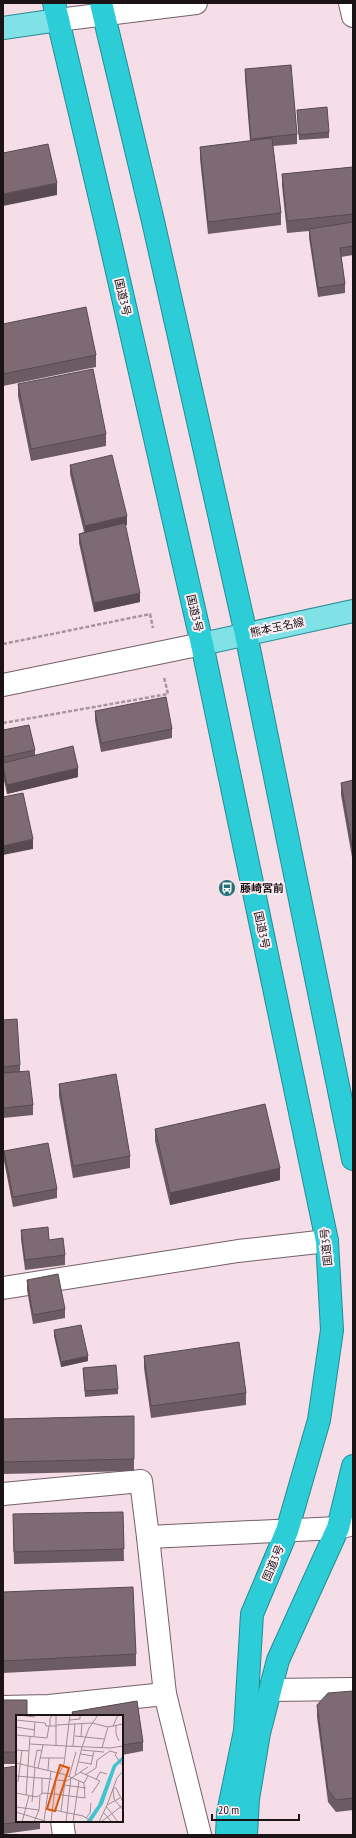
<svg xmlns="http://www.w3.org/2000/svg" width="356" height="1838" font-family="'PT Sans Narrow','Noto Sans JP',sans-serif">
<rect width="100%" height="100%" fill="#f6dee8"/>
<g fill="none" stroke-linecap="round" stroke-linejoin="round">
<g stroke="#746069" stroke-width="24">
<g id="minor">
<polyline points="350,3 353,16"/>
<polyline points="58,20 196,3"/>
<polyline points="3,685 202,644"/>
<polyline points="3,1288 238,1251 327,1241"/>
<polyline points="3,1494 141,1481 148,1537 338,1528 353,1524"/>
<polyline points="148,1537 165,1694 200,1835"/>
<polyline points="271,1690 353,1689"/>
<polyline points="3,1707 49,1706 165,1694"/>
<polyline points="62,1821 64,1835"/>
</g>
</g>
<g stroke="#268c93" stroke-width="24">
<g id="major">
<polyline points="3,28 58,20"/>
<polyline points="202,644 353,611"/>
</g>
</g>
<g stroke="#268c93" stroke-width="24">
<g id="highway">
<polyline points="54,3 108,232 202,644 327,1241 332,1330 319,1420 287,1531 252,1614 245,1731 228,1813 227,1835"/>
<polyline points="101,3 153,221 246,634 353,1159"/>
<polyline points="246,1835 248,1799 259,1733 278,1660 338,1528 353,1466"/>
</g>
</g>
<g stroke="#a7949c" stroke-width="2.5" stroke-dasharray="4 2" stroke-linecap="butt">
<polyline points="3,644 150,614 153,628"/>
<polyline points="3,723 168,694 164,677"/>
</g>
<use href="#minor" stroke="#fff" stroke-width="22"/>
<use href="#major" stroke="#80e1e7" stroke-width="22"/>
<use href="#highway" stroke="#2ccdd7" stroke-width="22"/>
</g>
<g fill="#6c5b62">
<polygon points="245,69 297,134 297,144 273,146 281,213 281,225 208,234 200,159 200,147 250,141 245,78"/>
<polygon points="297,110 329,132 329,138 299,140"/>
<polygon points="353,167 353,255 341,257 345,284 345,293 318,297 309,238 309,231 287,233 282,186 282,174"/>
<polygon points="3,324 96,355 96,367 3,386"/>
<polygon points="18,384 106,434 106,446 31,461 18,396"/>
<polygon points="70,465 127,525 125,526 140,602 94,612 79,543 79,534 84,532 70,474"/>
<polygon points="95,711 172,729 172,738 101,752 95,720"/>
<polygon points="3,730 35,750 35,755 78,777 7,794 3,776"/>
<polygon points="353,780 353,863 341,795 341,783"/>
<polygon points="3,1020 20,1065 20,1072 33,1105 33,1115 3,1118"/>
<polygon points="59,1084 130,1156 130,1168 73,1178 59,1096"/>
<polygon points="155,1129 280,1180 170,1205 155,1141"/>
<polygon points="4,1151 57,1189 57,1198 13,1207 4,1161"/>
<polygon points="21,1230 49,1240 65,1255 65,1265 25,1270 21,1239"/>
<polygon points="27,1280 65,1309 65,1318 33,1324 27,1290"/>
<polygon points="54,1330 88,1361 61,1367 54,1336"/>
<polygon points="144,1356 246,1393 246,1405 151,1418 144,1368"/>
<polygon points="83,1368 118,1389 118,1394 85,1397"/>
<polygon points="134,1416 134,1471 3,1474 3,1419"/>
<polygon points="123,1512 124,1561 14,1564 13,1526"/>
<polygon points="3,1592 136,1654 136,1666 3,1673"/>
<polygon points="353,1691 353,1810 336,1812 328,1802 317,1717 317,1705"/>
<polygon points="3,1700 17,1716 17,1764 3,1764"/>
<polygon points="137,1701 143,1742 143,1751 122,1755 122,1716 72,1716 72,1712"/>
<polygon points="3,1768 17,1821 40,1821 40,1829 3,1834"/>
</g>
<g fill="#584a50">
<polygon points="57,183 57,195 3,206 3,194"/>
<polygon points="127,516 127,525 85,536 85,526"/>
<polygon points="140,593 140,602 94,612 94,603"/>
<polygon points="78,768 78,777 7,794 7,785"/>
<polygon points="33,839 33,849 3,855 3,846"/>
<polygon points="280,1168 280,1180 170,1205 170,1193"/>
<polygon points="88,1356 88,1361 61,1367 61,1362"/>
</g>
<g fill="#7e6a72" stroke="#584a50">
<polygon points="291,65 297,134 251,139 245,69"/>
<polygon points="327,107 329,132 299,135 297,110"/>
<polygon points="272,138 281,213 208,222 200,147"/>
<polygon points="48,144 57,183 3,194 3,153"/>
<polygon points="353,167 353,214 287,221 282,174"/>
<polygon points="353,222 353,246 340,248 345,284 318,288 309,229"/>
<polygon points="86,307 96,355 3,374 3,324"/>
<polygon points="93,369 106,434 31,449 18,384"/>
<polygon points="112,455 127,516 85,526 70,465"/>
<polygon points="125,523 140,593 94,603 79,534"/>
<polygon points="166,697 172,729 101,743 95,711"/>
<polygon points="29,725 35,750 3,757 3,730"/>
<polygon points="73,746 78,768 7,785 3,766 3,763"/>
<polygon points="353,780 353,851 341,783"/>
<polygon points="23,793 33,839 3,846 3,797"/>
<polygon points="17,1019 20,1065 3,1067 3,1020"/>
<polygon points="29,1071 33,1105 3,1108 3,1073"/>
<polygon points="116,1074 130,1156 73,1166 59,1084"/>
<polygon points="265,1104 280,1168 170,1193 155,1129"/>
<polygon points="48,1143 57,1189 13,1197 4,1151"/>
<polygon points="48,1227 49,1240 63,1238 65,1255 25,1260 21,1230"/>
<polygon points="58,1274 65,1309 33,1315 27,1280"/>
<polygon points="81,1325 88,1356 61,1362 54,1330"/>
<polygon points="239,1342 246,1393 151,1406 144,1356"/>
<polygon points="116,1365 118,1389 85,1391 83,1368"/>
<polygon points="134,1416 134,1459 3,1462 3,1419"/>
<polygon points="123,1512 124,1549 14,1552 13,1514"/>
<polygon points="133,1587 136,1654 3,1661 3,1592"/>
<polygon points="353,1691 353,1798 336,1800 328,1790 317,1705 328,1693"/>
<polygon points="3,1700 27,1700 27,1716 17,1716 17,1752 3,1752"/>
<polygon points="137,1701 143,1742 122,1745 122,1716 73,1716 72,1712"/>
<polygon points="17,1766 17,1821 27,1821 3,1824 3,1768"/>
</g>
<defs>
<g id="bus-disc" transform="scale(0.9)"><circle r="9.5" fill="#246f74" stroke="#fdeef4"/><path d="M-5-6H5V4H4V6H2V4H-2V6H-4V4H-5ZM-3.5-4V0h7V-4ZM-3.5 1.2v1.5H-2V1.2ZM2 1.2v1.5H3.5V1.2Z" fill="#fff"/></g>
</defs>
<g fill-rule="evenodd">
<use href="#bus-disc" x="227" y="888"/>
</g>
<g text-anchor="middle" stroke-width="4" stroke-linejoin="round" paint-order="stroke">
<g font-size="11" fill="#1b1316" stroke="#fdeef4">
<text transform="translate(123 297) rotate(77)" y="4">国道3号</text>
<text transform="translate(195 613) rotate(77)" y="4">国道3号</text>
<text transform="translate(277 627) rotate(-12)" y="4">熊本玉名線</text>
<text transform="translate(262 930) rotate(78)" y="4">国道3号</text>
<text transform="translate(326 1247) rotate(-96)" y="4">国道3号</text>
<text transform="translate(273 1563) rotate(-68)" y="4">国道3号</text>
</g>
<g font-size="11" font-weight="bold" fill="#1b1316" stroke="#fdeef4" text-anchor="start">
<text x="240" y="892">藤崎宮前</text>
</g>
</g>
<g transform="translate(16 1715)">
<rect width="107" height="107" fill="#f6dee8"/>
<path d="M107 41V45L100 52 87 89 75 107H70L82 90 97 50Z" fill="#3cc6cf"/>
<path fill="none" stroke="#9e8d94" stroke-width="1" d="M3 0 19 2M0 5 29 8 30 11H41M54 5 64 4V1M41 10 76 8 92 12 107 9M34 11V3L37 0M97 11 102 0M100 11V19L103 26M0 12 19 15M0 20 31 23 33 11M18 21 19 7M59 21 88 24M65 22 66 8M14 29 50 31M40 30V0M50 31 94 33 107 31M57 31 59 9M66 32 73 13 82 0M86 33 92 12M0 35 13 36M66 35 88 37M65 39 77 41M24 43H48M63 47 75 49M0 48 47 59 68 68M75 50 78 36M18 52 21 35 26 36M22 53 27 30M32 55 33 43M64 57 84 66 76 78M59 60 66 32M69 60 80 53 81 45 94 36 101 38 99 40 107 51M0 61 36 64M53 62 60 37M41 65 51 66 72 52M80 65 84 57 91 59M2 67 6 35M48 70 70 73M97 73H100L107 87M97 74 98 84 107 95M0 78 21 82 27 78 39 79M26 79V63M39 79 69 83M10 80 14 21M69 83 68 68 72 61M16 87 19 52M91 90 101 63 107 56M90 91 102 107M0 92 23 95M38 95 67 101 77 107M45 96 49 66M0 97 32 107M87 97 96 107M70 103 74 98 75 88M28 106 35 56M3 107H6L13 81M18 107 23 95 24 81M35 107 40 64 48 49 54 0M50 107 55 62M57 107 63 66M83 107 91 90 104 83M85 107 107 90"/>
<path fill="#de560c" fill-opacity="0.15" stroke="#de560c" stroke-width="2" d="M44 50 53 53 39 96 31 94Z"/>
<rect width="107" height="107" fill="none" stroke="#1b1316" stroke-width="2"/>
</g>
<rect width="356" height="1838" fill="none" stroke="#1b1316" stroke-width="8"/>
<path d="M212 1814v6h87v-6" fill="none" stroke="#1b1316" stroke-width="2"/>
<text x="218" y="1814" font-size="12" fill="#1b1316" stroke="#fdeef4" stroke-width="3" paint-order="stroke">20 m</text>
</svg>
